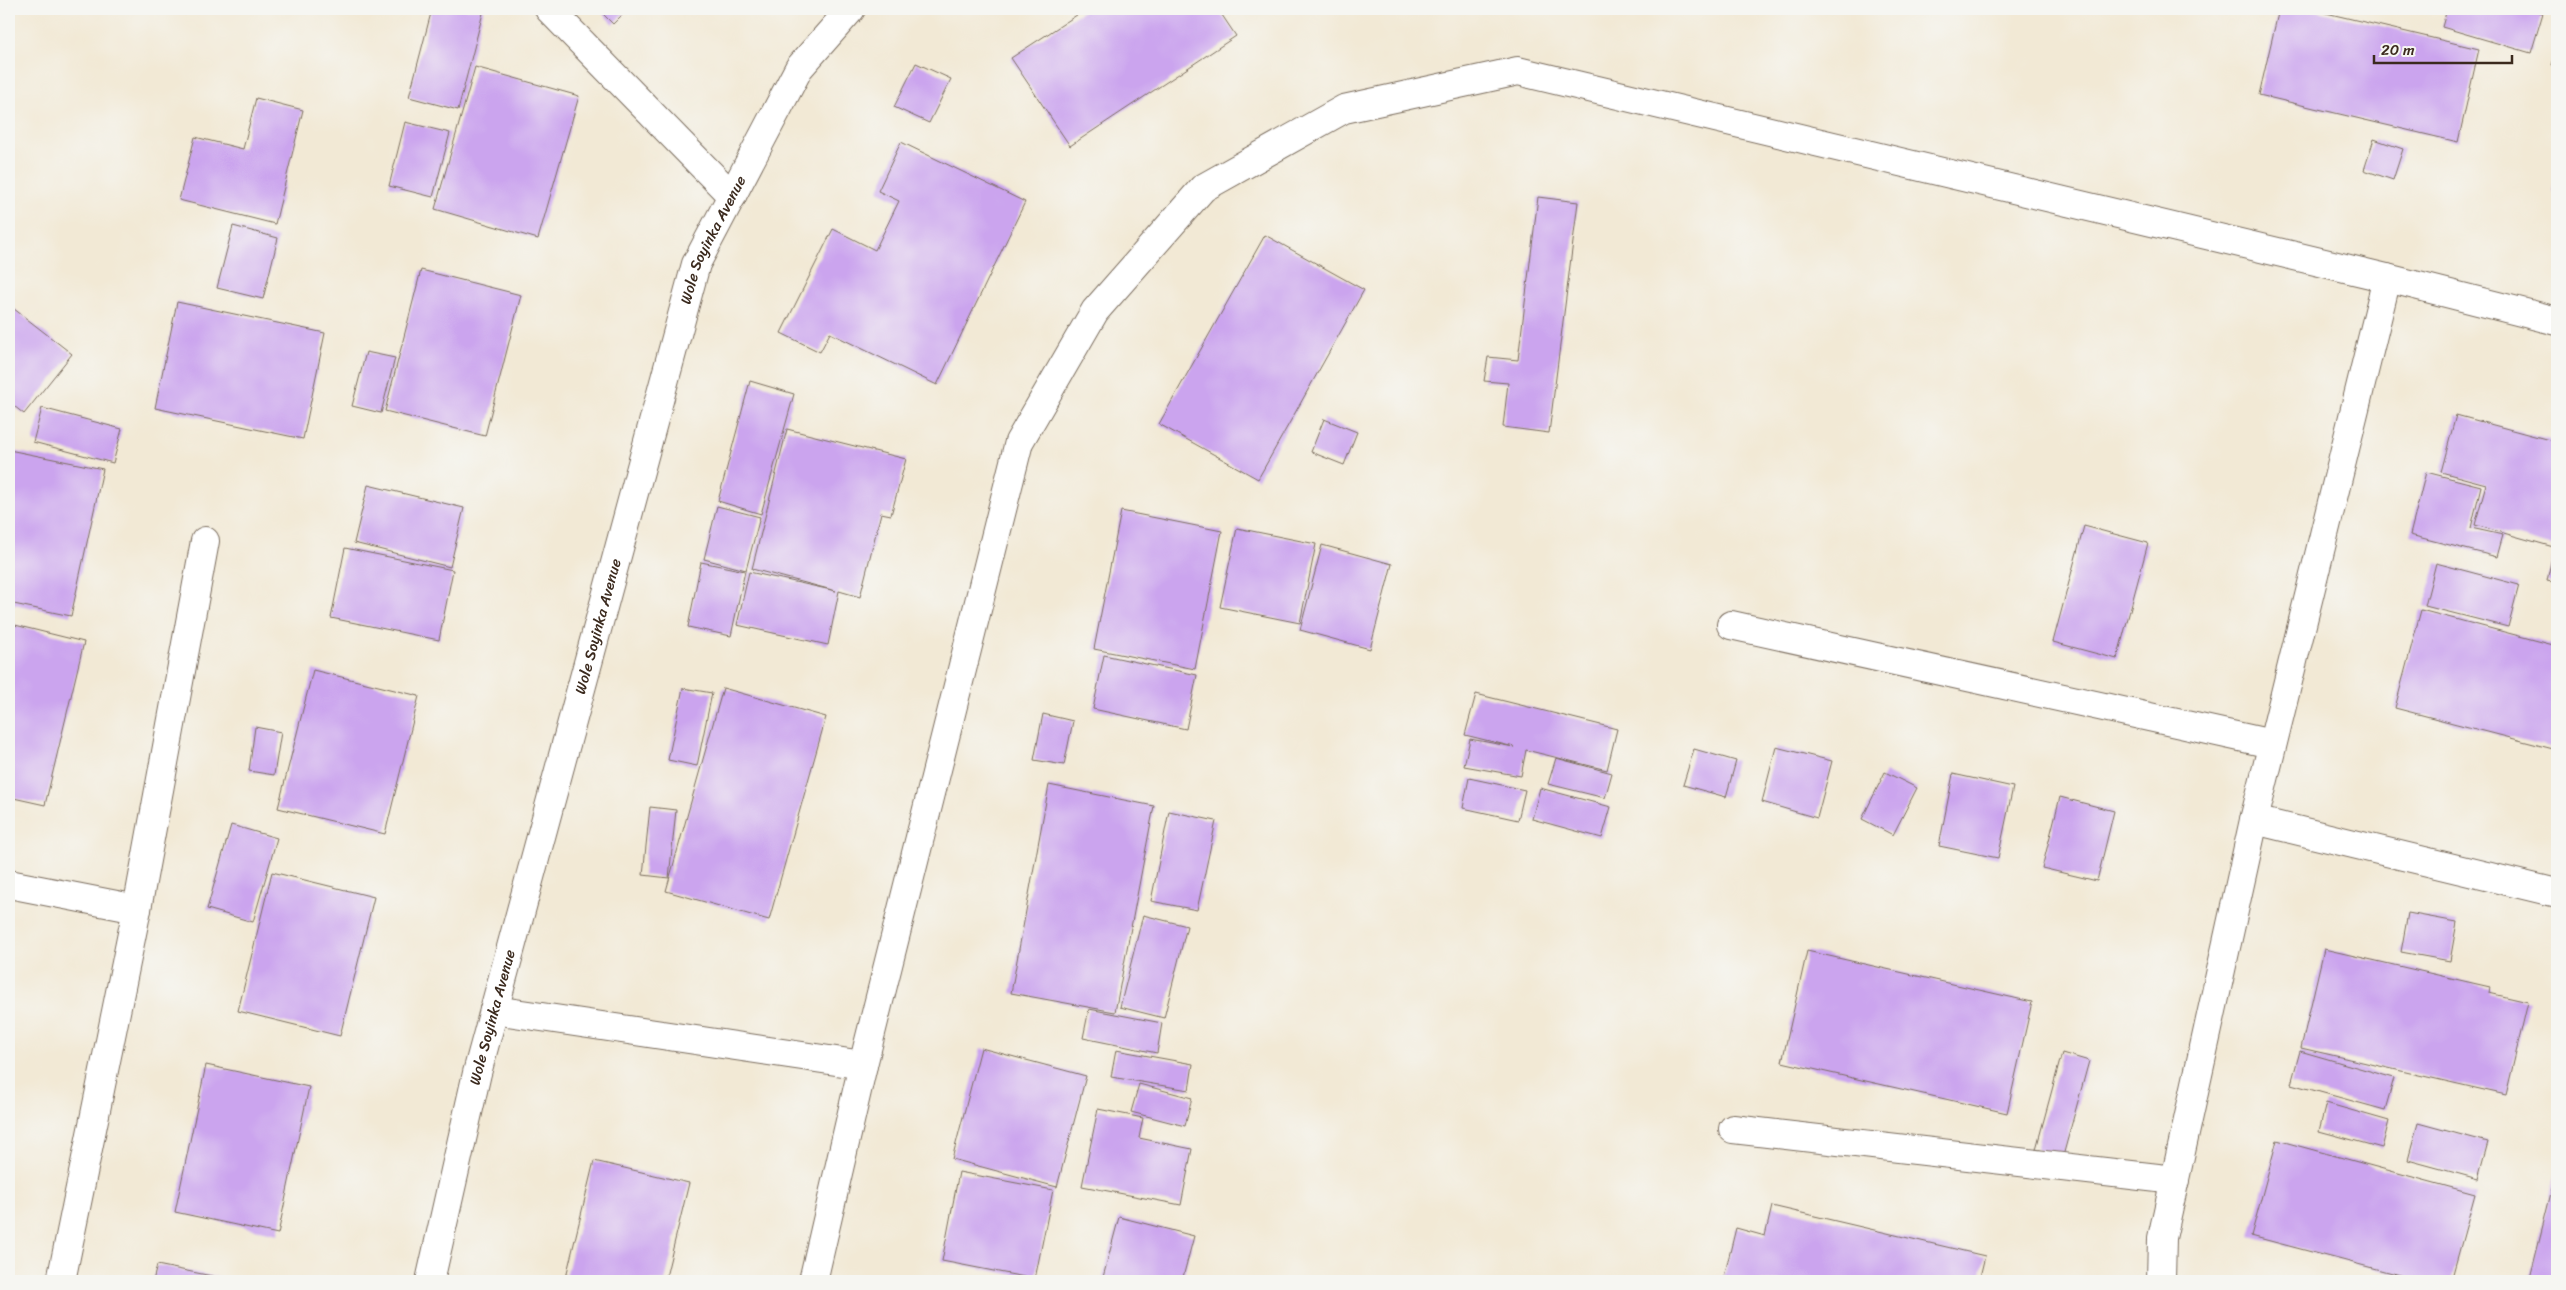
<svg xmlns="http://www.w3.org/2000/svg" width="2566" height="1290" font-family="Sriracha,sans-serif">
<rect width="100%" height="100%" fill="#f6f6f2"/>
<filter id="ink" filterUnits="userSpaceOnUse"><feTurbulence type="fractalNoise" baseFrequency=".02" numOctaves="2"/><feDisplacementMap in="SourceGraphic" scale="10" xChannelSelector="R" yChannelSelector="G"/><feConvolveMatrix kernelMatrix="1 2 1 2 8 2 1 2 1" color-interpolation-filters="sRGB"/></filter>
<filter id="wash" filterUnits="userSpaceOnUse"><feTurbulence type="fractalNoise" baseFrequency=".0096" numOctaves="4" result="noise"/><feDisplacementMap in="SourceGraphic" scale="20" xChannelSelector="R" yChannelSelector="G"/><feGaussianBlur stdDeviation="1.12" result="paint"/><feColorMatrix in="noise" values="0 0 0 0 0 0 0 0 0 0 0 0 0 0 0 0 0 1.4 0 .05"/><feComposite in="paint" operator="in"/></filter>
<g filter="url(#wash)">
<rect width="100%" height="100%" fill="#f2e9d5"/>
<g id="blocks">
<g fill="#cba4ee">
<polygon points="432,9 484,9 458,110 409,97"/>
<polygon points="598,9 628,9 613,24"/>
<polygon points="1086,9 1218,9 1236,36 1070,146 1011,58"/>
<polygon points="2279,9 2309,9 2479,49 2458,142 2259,95"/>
<polygon points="2447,9 2529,9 2543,13 2531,53 2442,27"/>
<polygon points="2557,49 2557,66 2552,65"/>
<polygon points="916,63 951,79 929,123 894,107"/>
<polygon points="475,67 579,96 538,239 435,209"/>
<polygon points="256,98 303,110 275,224 179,200 195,137 243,149"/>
<polygon points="405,122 450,133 433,197 389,186"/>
<polygon points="2374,139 2403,149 2393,180 2364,170"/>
<polygon points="901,142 1025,202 937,385 830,333 820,352 781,333 833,229 875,250 899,201 878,191"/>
<polygon points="2557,173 2557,193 2552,192"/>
<polygon points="1538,197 1578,202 1549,433 1503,427 1508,383 1484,381 1488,357 1518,360"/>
<polygon points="233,226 278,238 263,299 217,288"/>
<polygon points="1265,235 1364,290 1258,479 1159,424"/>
<polygon points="421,270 521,295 485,436 385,411"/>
<polygon points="177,302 325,333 303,439 155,408"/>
<polygon points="9,305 72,354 24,414 9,402"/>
<polygon points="366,352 395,358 381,413 352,406"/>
<polygon points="750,381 794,394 761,514 718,501"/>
<polygon points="42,408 122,429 113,463 33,442"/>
<polygon points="2456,415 2557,442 2557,548 2475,525 2486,484 2441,472"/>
<polygon points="1324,419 1357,432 1344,465 1311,452"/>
<polygon points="787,429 906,459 891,515 881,513 860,597 839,591 828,645 737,625 749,572 836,591 752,569"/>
<polygon points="9,450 103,469 71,616 9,603"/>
<polygon points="2426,472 2481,486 2471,528 2503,535 2497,557 2410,535"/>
<polygon points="368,485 464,508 450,567 354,543"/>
<polygon points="717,506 760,517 746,570 704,559"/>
<polygon points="1121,511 1222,531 1195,669 1094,649"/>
<polygon points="2084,526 2148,543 2117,659 2053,642"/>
<polygon points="1237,528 1316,544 1300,623 1220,607"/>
<polygon points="1322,545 1392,564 1370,649 1300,630"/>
<polygon points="345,548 453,570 439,640 331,618"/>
<polygon points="2552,557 2557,558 2557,583 2547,581"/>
<polygon points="701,562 745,571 731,636 688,627"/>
<polygon points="2436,563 2519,585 2508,627 2425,606"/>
<polygon points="2421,610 2557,646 2557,750 2395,708"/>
<polygon points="15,625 84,642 45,805 9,797 9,652"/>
<polygon points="1104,655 1197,675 1186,729 1093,709"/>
<polygon points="313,670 419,696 385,834 278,808"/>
<polygon points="683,688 712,693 697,766 668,760"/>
<polygon points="723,688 826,717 769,920 666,891"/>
<polygon points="1476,694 1617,729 1607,770 1526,750 1521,776 1464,766 1470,739 1514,747 1465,735"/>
<polygon points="1043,714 1073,721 1064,765 1034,760"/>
<polygon points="255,727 281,732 274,775 249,771"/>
<polygon points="1776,747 1832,761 1817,818 1762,802"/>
<polygon points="1694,749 1736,761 1726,797 1683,785"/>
<polygon points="1556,758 1612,773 1605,798 1548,784"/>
<polygon points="1885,772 1917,788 1893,835 1862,819"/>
<polygon points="1953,774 2013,787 1998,858 1939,846"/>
<polygon points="1469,778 1525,790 1518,820 1463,808"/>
<polygon points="1049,785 1154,806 1115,1012 1011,993"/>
<polygon points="1540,788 1611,807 1602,838 1532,819"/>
<polygon points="2060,797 2114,811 2097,881 2042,868"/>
<polygon points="650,807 676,810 669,878 643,875"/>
<polygon points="1169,811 1216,821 1197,910 1151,901"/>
<polygon points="231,825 277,838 253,922 207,909"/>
<polygon points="272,872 374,897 340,1036 238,1011"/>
<polygon points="2408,913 2457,922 2450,961 2401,952"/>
<polygon points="1143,915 1187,926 1164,1018 1120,1007"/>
<polygon points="2324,949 2490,987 2489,993 2528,1002 2506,1095 2301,1048"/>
<polygon points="1807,951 2032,1002 2007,1113 1782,1062"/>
<polygon points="1089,1009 1162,1023 1157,1053 1083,1038"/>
<polygon points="981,1048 1086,1076 1057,1187 952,1159"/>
<polygon points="1116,1050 1193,1064 1189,1090 1111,1077"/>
<polygon points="2300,1051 2394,1078 2385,1110 2291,1084"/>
<polygon points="2062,1053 2089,1061 2063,1156 2036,1149"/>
<polygon points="206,1065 309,1087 278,1234 175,1212"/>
<polygon points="1139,1084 1192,1098 1185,1126 1131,1112"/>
<polygon points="2326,1103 2389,1121 2382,1148 2319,1131"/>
<polygon points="1098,1109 1143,1118 1139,1138 1192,1149 1181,1205 1082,1186"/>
<polygon points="2418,1123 2488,1142 2478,1179 2408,1160"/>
<polygon points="2277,1140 2475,1194 2451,1281 2422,1281 2251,1236"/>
<polygon points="594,1161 689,1183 665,1281 565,1281"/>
<polygon points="2557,1169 2557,1281 2529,1281"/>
<polygon points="959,1172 1053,1190 1035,1279 942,1261"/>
<polygon points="1772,1206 1985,1256 1979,1281 1723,1281 1736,1228 1765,1236"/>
<polygon points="1119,1217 1194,1236 1182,1281 1102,1281"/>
<polygon points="157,1265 232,1280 232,1281 153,1281"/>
</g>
</g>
</g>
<g filter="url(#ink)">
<use href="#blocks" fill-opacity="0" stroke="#7b6d5e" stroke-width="1"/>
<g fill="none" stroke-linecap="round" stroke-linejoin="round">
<g stroke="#7b6d5e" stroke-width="30">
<g id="minor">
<polyline points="549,9 732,196"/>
<polyline points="1731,625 2272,744"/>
<polyline points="2254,820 2557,893"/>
<polyline points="9,884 137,909"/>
<polyline points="494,1010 863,1065"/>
<polyline points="1733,1129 2175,1180"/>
<polyline points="61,1281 137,909 205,541"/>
<path id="s1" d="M430 1281 477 1073 696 264 799 68 851 9"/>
<polyline points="813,1281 863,1065 1019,442 1095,311 1203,188 1344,109 1518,71 2387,278 2557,321"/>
<polyline points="2161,1281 2162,1238 2254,820 2387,278"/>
</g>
</g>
<use href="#minor" stroke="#fff" stroke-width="28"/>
</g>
</g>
<g text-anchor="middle" stroke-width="4.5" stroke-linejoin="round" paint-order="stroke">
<g font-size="15" fill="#3b2a1e" stroke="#f6f6f2">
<text dy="5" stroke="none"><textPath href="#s1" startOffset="1080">Wole Soyinka Avenue</textPath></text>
<text dy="5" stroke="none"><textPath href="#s1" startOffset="676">Wole Soyinka Avenue</textPath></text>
<text dy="5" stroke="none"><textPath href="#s1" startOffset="271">Wole Soyinka Avenue</textPath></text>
</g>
</g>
<rect width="2566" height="1290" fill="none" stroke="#f6f6f2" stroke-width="30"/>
<path d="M2374 55v8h138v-8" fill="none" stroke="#3b2a1e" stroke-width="2.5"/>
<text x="2381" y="55" font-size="15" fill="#3b2a1e" stroke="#f6f6f2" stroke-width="4" paint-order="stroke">20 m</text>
</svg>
